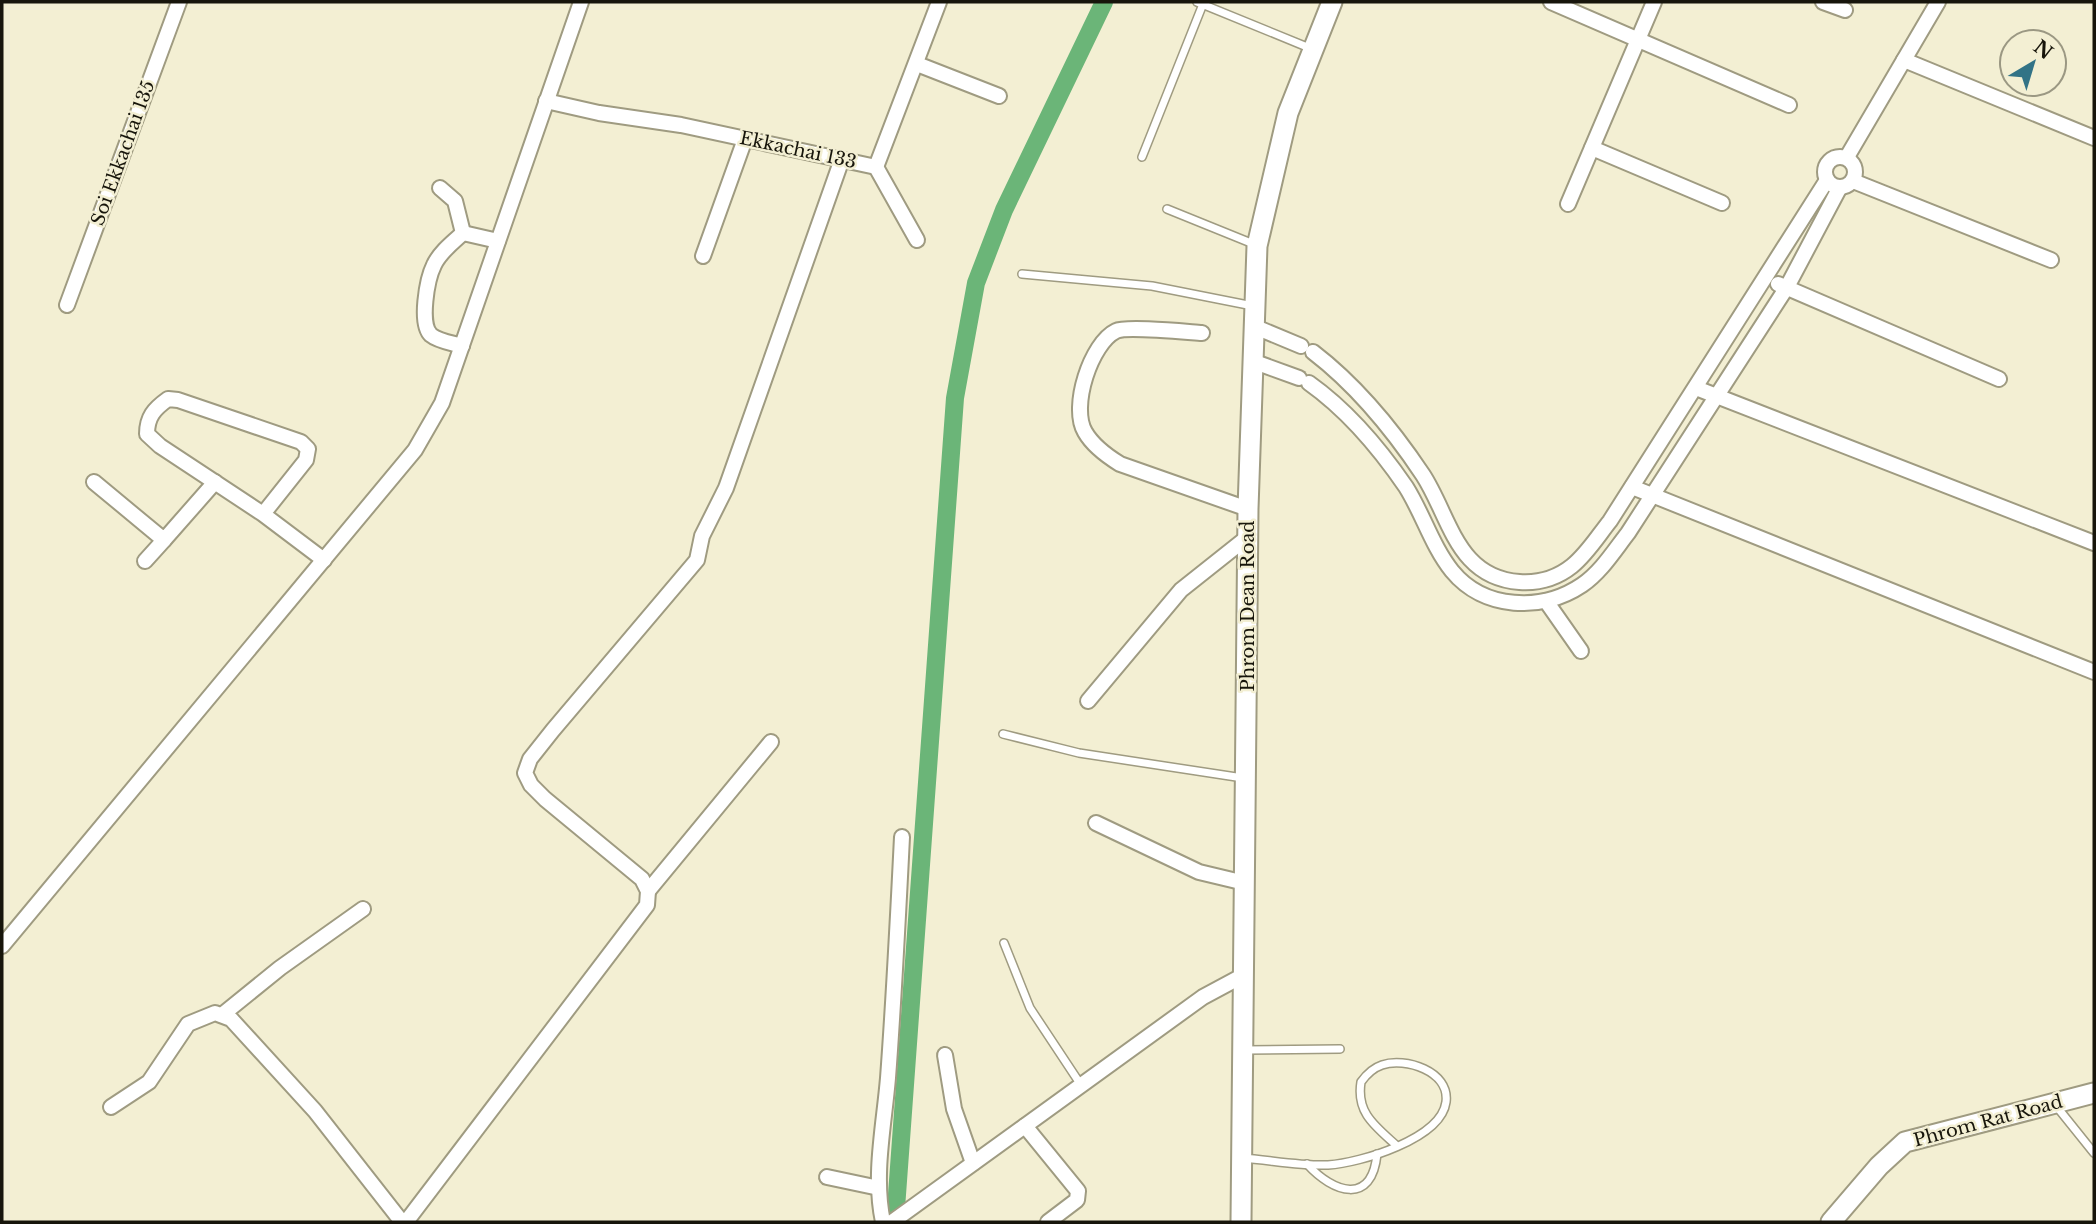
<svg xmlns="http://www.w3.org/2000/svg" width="2096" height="1224" font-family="'Libre Baskerville',serif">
<rect width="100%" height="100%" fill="#f3efd3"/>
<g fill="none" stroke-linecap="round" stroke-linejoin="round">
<polyline stroke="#6bb578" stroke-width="18" points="895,1222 955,398 976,283 1004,210 1104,2"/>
<g stroke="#9f9b81" stroke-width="10">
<g id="lane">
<polyline points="1197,2 1312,49"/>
<polyline points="1142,157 1203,4"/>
<polyline points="1167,209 1256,245"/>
<polyline points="1022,274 1152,286 1253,306"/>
<polyline points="1003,734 1079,753 1243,778"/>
<polyline points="1004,943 1030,1008 1081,1085"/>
<polyline points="1246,1050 1340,1049"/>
<polyline points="2057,1107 2094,1153"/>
<path d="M1242 1158C1270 1160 1300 1166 1328 1165 1360 1163 1441 1139 1446 1102 1450 1071 1405 1057 1382 1065 1373 1068 1366 1075 1361 1082 1356 1113 1375 1126 1397 1146"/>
<path d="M1307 1164C1333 1193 1372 1206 1377 1154"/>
</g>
</g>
<g stroke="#9f9b81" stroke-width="18">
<g id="street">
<polyline points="1551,2 1789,105"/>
<polyline points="1823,2 1845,10"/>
<polyline points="1904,60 2094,138"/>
<polyline points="917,64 999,96"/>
<polyline points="546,101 599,113 681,125 876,167"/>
<polyline points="1592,148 1722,203"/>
<circle cx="1840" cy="172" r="15"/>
<polyline points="1847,157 1938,2"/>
<polyline points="876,167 939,2"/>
<polyline points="876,167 917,240"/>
<polyline points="1853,181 2051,260"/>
<polyline points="440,188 455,201 463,233"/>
<polyline points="1568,204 1654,2"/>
<polyline points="703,256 745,139"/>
<polyline points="1778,284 1999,379"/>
<polyline points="67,305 179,2"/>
<polyline points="1253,326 1301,346"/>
<path d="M1202 333C1187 332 1126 326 1116 331 1091 343 1070 407 1085 432 1093 446 1107 456 1120 464L1248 509"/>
<path d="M462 346C452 343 438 341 431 335 419 324 427 279 434 265 440 252 453 242 463 233L498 241"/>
<path d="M1313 352C1356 385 1393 430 1423 475 1440 501 1449 536 1470 559 1496 587 1542 590 1572 566 1587 554 1598 536 1610 521L1827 180"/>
<polyline points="1255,362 1299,378"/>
<path d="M1309 383C1347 410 1380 449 1406 487 1423 514 1432 546 1452 571 1484 610 1542 612 1582 585 1601 572 1614 551 1628 533L1787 287 1840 187"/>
<polyline points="1696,388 2094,543"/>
<polyline points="94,482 164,540 215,482"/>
<polyline points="1632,487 2094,672"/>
<path d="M263 514 306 460 308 449 301 442 178 400 168 399C154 409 147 417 147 434L160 446 263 514 324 560"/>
<polyline points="145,561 164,540"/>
<polyline points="1546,601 1581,651"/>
<polyline points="1088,701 1181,590 1249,536"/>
<polyline points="1096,823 1199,872 1245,883"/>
<polyline points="648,891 771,742"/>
<polyline points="2,946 415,450 442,403 581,2"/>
<polyline points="222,1015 280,968 363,909"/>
<polyline points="945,1055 954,1109 973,1163"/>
<polyline points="111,1107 149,1082 188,1024 215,1013 231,1019 315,1111 402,1222"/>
<polyline points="1025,1126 1078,1191 1077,1200 1048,1222"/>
<polyline points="827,1177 879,1188"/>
<polyline points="406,1222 647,905 648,891 642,879 545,799 531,785 525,773 530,759 553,730 697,560 702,536 726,488 842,159"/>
<path d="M883 1222C873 1175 884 1126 888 1078 894 998 898 918 902 837"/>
<polyline points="892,1222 1203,997 1244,975"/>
</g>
</g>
<g stroke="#9f9b81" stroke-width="23">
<g id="secondary">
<polyline points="1241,1222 1248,509 1257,246 1288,113 1332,2"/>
<polyline points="1831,1222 1879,1166 1905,1142 2094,1093"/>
</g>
</g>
<use href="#lane" stroke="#fff" stroke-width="7"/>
<use href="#street" stroke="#fff" stroke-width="14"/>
<use href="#secondary" stroke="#fff" stroke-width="19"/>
</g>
<g text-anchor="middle" stroke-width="5" stroke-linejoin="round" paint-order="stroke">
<g font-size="18" fill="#17150b" stroke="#f3efd3">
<text transform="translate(798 150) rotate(12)" y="6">Ekkachai 133</text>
<text transform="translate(123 153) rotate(-70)" y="6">Soi Ekkachai 135</text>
<text transform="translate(1248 606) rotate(-90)" y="6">Phrom Dean Road</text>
<text transform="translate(1988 1121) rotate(-15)" y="6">Phrom Rat Road</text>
</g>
</g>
<rect width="2096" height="1224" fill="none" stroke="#17150b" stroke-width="7"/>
<g transform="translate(2033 63) rotate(38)"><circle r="33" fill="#f3efd3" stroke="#9b9883" stroke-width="2"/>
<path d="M0-5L12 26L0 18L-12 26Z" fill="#327386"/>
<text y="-10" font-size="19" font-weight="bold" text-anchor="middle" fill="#17150b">N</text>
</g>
</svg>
